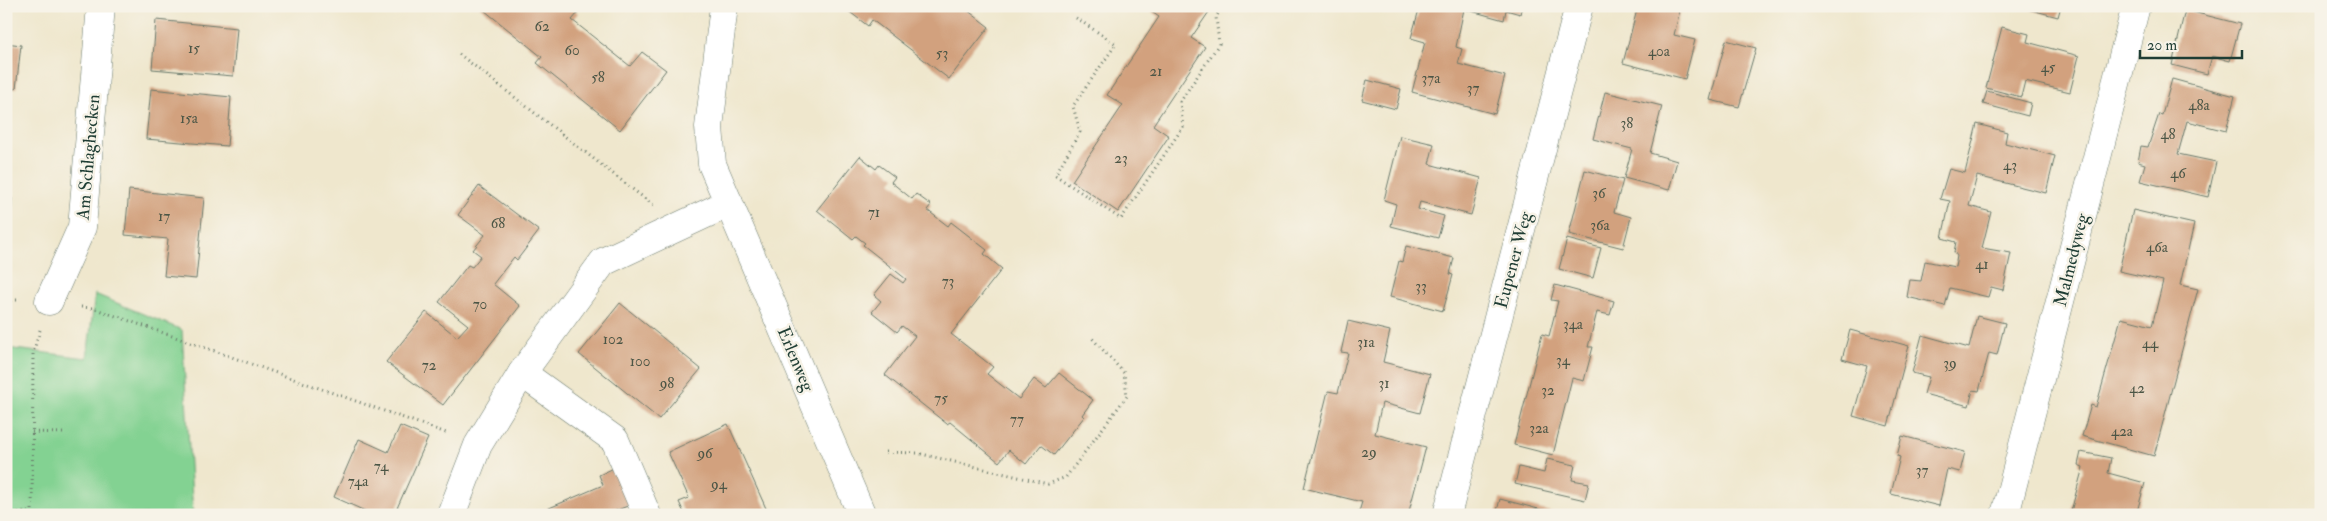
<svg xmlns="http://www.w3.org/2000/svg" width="2327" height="521" font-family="'IM FELL Double Pica',serif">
<rect width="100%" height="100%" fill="#f7f3e8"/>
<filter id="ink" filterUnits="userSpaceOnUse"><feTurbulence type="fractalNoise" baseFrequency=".02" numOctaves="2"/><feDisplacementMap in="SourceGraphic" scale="10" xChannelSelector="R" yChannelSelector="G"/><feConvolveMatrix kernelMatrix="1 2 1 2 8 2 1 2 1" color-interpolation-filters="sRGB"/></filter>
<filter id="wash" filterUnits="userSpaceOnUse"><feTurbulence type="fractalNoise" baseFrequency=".0096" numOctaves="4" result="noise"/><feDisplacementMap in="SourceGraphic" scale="20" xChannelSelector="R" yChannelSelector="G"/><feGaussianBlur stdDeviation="1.12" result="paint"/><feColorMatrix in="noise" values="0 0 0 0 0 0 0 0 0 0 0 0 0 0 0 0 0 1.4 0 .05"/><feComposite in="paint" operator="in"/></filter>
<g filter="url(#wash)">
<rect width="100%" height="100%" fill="#efe7cd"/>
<polygon fill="#83d292" stroke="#518863" points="95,294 182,330 193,515 6,515 6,348 87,358"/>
<g id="blocks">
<g fill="#d2a17e">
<polygon points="479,6 569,6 578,13 572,20 630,66 642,52 666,70 620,130 537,63 542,57"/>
<polygon points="809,6 820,6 816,11"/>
<polygon points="842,6 962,6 989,27 949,79 872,20 868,26"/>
<polygon points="1143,6 1213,6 1191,38 1205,47 1153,125 1169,136 1118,212 1072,181 1123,105 1107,95 1159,17"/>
<polygon points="1420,6 1522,6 1520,14 1506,10 1504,20 1464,9 1456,47 1462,49 1458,64 1505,76 1495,114 1412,92 1425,42 1411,38"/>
<polygon points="1638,6 1681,6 1674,35 1695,40 1685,79 1623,63"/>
<polygon points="2025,6 2061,6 2058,17 2024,8"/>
<polygon points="2185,10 2240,24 2230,61 2212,56 2207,74 2172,65"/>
<polygon points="156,20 237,28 233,76 152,69"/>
<polygon points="2002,27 2029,34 2027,42 2079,56 2070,92 2025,81 2021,97 1986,88"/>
<polygon points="1726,40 1756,48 1739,107 1710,100"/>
<polygon points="6,43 21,45 16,89 6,88"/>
<polygon points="2172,79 2235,96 2226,131 2187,121 2178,154 2216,162 2208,197 2140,181 2145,164 2138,162 2141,146 2148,147 2159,114 2162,115"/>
<polygon points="1367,80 1401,89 1396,109 1362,100"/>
<polygon points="151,89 231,97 227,146 146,139"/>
<polygon points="1987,91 2031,103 2028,116 1983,104"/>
<polygon points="1605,92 1662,106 1650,153 1677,161 1669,190 1624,178 1632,149 1593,139"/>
<polygon points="1977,124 2007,132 2005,143 2055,156 2046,193 1977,176 1969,206 1991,212 1982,248 2011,253 2003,290 1991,287 1988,297 1950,288 1945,306 1907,297 1910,280 1921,281 1925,261 1955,267 1957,256 1954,252 1956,242 1942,238 1950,201 1940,199 1949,169 1965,173"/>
<polygon points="1400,136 1434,144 1429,164 1481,178 1471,215 1420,202 1418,209 1444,216 1438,238 1391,226 1396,204 1384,200"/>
<polygon points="860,156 876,169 879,165 895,177 891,182 912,199 916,194 931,205 927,210 931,213 948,226 951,222 987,250 984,254 1002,269 951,334 993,367 987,374 1019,399 1034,379 1046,388 1059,373 1093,400 1082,415 1084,417 1054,455 1041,445 1026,464 1009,450 999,462 950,422 947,424 885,375 915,336 902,326 897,332 872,312 881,301 874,295 891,274 903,283 906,279 863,245 865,243 856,236 853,239 817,210"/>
<polygon points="1585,170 1623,180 1614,212 1631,217 1623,248 1569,234"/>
<polygon points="479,186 539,231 517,260 514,257 493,284 520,306 443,405 386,362 426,312 457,337 468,325 439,302 468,265 472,267 481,256 473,250 485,235 458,215"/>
<polygon points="129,190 204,198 196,279 164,276 168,239 125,235"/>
<polygon points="6,197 12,198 11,225 6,225"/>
<polygon points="2133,210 2194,224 2180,285 2198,289 2154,456 2082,436 2091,405 2096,407 2121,318 2152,326 2163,281 2119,271"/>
<polygon points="1567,239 1601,248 1593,278 1559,269"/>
<polygon points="1406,246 1454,258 1450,274 1453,275 1443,311 1390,297 1399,261 1402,262"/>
<polygon points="1555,285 1614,301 1610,315 1597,312 1588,347 1593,347 1584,381 1572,378 1553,455 1514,445 1542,334 1549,336 1558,301 1551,300"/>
<polygon points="620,303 701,369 659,419 579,354"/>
<polygon points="1977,316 2005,323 1997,355 1989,353 1979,391 1973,390 1969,406 1924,394 1929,377 1912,373 1922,335 1969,348"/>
<polygon points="1348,321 1390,331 1383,362 1430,374 1420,413 1382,403 1375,434 1426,447 1408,515 1358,515 1362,502 1304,488 1328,391 1338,393 1348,353 1341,352"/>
<polygon points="1850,330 1909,346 1888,426 1853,416 1867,366 1842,359"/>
<polygon points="728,424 769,515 685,515 679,502 689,498 668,452"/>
<polygon points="400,426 428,438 394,515 374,515 334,497 359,439 388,452"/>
<polygon points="1902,436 1965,452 1960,472 1947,469 1939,506 1891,494 1900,457 1897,456"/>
<polygon points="2081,452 2111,458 2108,473 2145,483 2136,515 2070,515 2083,467 2078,465"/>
<polygon points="1547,459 1575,465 1572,480 1589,483 1585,500 1515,484 1519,467 1544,473"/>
<polygon points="614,468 630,505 615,511 617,515 533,515 603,485 599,475"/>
<polygon points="1500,499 1558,514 1558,515 1496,515"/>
</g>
</g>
</g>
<g filter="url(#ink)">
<use href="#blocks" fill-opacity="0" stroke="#68786a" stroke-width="1"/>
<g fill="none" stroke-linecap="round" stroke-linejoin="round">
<g stroke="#68786a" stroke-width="29">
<g id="street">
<polyline points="724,6 709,127 712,164 862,515"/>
<polyline points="49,301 82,227 101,6"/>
<polyline points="522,373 615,440 647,515"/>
<polyline points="451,515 478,445 522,373 603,262 729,203"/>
<polyline points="1447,515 1579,6"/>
<polyline points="2005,515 2136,6"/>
</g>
</g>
<g stroke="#68786a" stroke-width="3" stroke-dasharray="1 4" stroke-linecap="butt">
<polyline points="1076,18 1116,44 1073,106 1080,132 1055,175 1121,219 1183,127 1180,102 1219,44 1216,17 1223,6"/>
<polyline points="459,54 653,205"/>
<polyline points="6,300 18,300"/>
<polyline points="81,307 93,308 449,434"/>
<polyline points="32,432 63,433"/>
<polyline points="886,452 917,453 1048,484 1066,477 1127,396 1124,373 1092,338"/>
<polyline points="8,515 31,511"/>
<polyline points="32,515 33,353 40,330"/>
</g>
<use href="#street" stroke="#fff" stroke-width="28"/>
</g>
</g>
<g text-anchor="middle" stroke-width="5" stroke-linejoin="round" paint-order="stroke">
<g font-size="15" fill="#4c5646">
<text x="542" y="31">62</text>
<text x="194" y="53">15</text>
<text x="572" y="55">60</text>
<text x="1659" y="56">40a</text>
<text x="942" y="58">53</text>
<text x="2048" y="72">45</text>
<text x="1156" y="76">21</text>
<text x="598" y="82">58</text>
<text x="1431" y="83">37a</text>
<text x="1473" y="93">37</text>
<text x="2199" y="110">48a</text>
<text x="189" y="123">15a</text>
<text x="1627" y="128">38</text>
<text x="2168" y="139">48</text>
<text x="1121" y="163">23</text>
<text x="2010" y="170">43</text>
<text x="2178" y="178">46</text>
<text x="1599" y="198">36</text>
<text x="874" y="217">71</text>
<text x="164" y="221">17</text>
<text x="498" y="228">68</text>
<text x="1600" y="230">36a</text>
<text x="2157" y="252">46a</text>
<text x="1982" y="269">41</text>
<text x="948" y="286">73</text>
<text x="1421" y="291">33</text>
<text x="480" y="309">70</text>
<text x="1573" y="329">34a</text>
<text x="613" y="344">102</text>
<text x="1366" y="347">31a</text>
<text x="2150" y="348">44</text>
<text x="1563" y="365">34</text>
<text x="640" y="366">100</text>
<text x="1950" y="368">39</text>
<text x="429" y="370">72</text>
<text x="667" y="388">98</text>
<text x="1384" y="388">31</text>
<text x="2137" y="393">42</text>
<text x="1548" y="395">32</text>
<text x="941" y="403">75</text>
<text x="1017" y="424">77</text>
<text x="1539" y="433">32a</text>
<text x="2122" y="436">42a</text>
<text x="1369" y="457">29</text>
<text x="705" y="458">96</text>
<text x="381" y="471">74</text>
<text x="1922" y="475">37</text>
<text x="358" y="486">74a</text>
<text x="719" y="489">94</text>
</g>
<g font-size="18" fill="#1f3d34" stroke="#f7f3e8">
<text transform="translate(88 157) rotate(-85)" y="6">Am Schlaghecken</text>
<text transform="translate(1513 260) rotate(-75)" y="6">Eupener Weg</text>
<text transform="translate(2071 260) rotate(-76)" y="6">Malmedyweg</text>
<text transform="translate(796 359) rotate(67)" y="6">Erlenweg</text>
</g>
</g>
<rect width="2327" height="521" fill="none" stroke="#f7f3e8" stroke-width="25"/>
<path d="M2140 50v8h102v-8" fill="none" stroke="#1f3d34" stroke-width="2.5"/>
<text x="2147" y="50" font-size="15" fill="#1f3d34" stroke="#f7f3e8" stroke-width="4" paint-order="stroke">20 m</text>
</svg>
